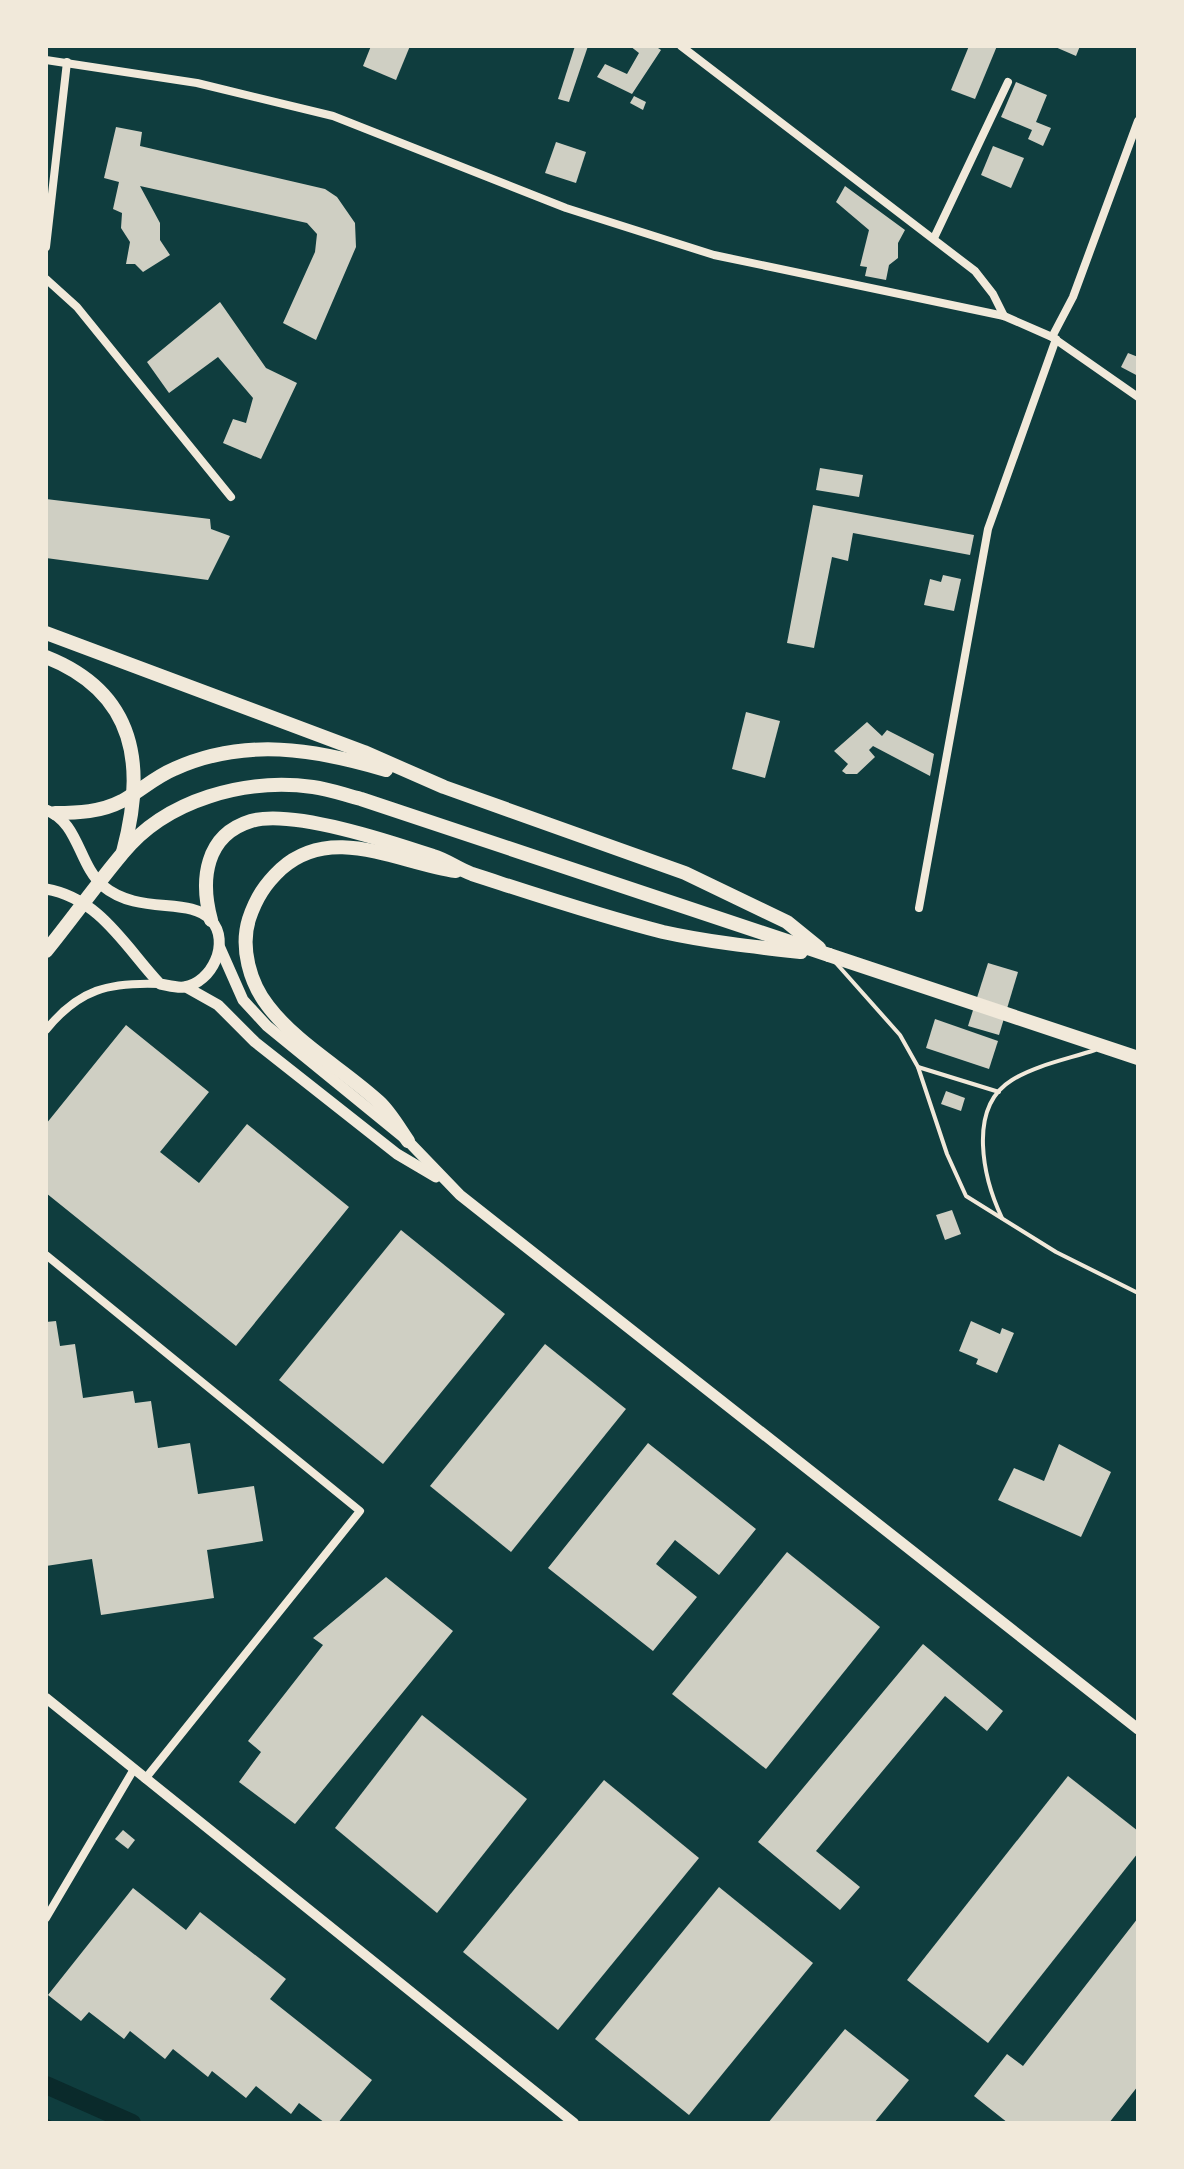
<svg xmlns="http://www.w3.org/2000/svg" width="1184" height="2169" font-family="Inter,sans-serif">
<rect width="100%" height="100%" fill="#0f3d3e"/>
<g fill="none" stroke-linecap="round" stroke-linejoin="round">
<polyline stroke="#0a2a2b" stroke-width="5" points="46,2121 50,2123"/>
<polyline stroke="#0a2a2b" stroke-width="18" points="46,2085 132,2123"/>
</g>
<g fill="#cfcfc3">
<polygon points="371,46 410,46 396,80 363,66"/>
<polygon points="575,46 588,46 569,102 558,99"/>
<polygon points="630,46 655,46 661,50 632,94 597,77 605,64 627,74 639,53"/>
<polygon points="969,46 997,46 975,99 951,90"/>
<polygon points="1053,46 1080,46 1076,56"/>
<polygon points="1016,82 1047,95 1036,122 1051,128 1043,146 1028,139 1032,130 1001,117"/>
<polygon points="634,96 646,102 643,110 630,103"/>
<polygon points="116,127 142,132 140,146 325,189 337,197 355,223 356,247 316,340 283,323 315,252 317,234 307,223 140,186 160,223 160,240 170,255 143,272 135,264 126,264 130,242 121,228 122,213 113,209 119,182 104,178"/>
<polygon points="556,142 586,152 576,183 545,173"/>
<polygon points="993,146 1024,158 1011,188 981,175"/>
<polygon points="845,186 905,230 898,243 898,258 889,265 886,280 865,276 867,267 860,266 869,230 836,202"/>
<polygon points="220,302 266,368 297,383 261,459 223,443 233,419 246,423 253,398 218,357 169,393 147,362"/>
<polygon points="1128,353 1138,357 1138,376 1121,367"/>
<polygon points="820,468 863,475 859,497 816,490"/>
<polygon points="46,499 210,519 211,529 230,536 208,580 46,558"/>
<polygon points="813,505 974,535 970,555 853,533 848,561 832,557 814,648 787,643"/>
<polygon points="943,575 961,579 954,611 924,605 930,579 941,582"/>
<polygon points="746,712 780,721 765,778 732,769"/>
<polygon points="867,722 882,736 887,730 934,754 930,776 873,746 869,750 875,757 857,774 846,774 842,771 848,764 834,751"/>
<polygon points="988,963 1018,972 999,1035 968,1026"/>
<polygon points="935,1019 998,1041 989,1069 926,1048"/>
<polygon points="126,1025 209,1092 160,1152 199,1183 247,1124 349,1207 236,1346 46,1193 46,1124"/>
<polygon points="946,1091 965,1098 961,1111 941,1104"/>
<polygon points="952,1210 961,1234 945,1240 936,1215"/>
<polygon points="401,1230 505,1314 383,1464 279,1380"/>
<polygon points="56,1321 60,1346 75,1344 83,1398 133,1391 135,1403 151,1401 158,1448 190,1443 198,1494 254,1486 263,1541 207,1550 214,1598 101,1615 92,1559 46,1566 46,1322"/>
<polygon points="971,1321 1000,1334 1002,1328 1014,1333 997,1373 976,1364 978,1359 959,1351"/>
<polygon points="545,1344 626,1409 511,1552 430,1486"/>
<polygon points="648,1443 756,1529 719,1575 675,1540 656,1564 697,1597 653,1651 548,1568"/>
<polygon points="1059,1444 1111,1472 1081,1537 998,1500 1014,1468 1044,1481"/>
<polygon points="787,1552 880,1627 766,1769 672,1694"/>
<polygon points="386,1577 453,1631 295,1824 239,1782 261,1752 248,1741 323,1645 313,1638"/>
<polygon points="923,1644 1003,1711 987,1731 945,1696 816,1851 860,1887 840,1910 758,1842"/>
<polygon points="422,1715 527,1799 437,1913 335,1828"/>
<polygon points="1068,1776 1138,1831 1138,1853 988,2043 907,1980"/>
<polygon points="604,1780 699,1858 558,2030 463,1952"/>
<polygon points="123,1830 135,1840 128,1849 115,1839"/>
<polygon points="719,1887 813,1963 689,2115 595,2039"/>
<polygon points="133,1888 186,1930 200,1912 286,1979 270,1999 372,2080 338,2123 325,2123 299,2103 291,2114 256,2086 246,2098 212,2071 208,2077 173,2049 165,2059 130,2031 124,2039 89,2012 81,2021 48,1995"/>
<polygon points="1138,1918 1138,2086 1109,2123 1008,2123 974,2096 1007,2054 1023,2066"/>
<polygon points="845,2029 909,2080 874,2123 768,2123"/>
</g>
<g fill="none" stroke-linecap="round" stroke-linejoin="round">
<g stroke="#f1e9da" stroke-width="4">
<polyline points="836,963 900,1035 918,1067 947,1154 966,1196 1056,1252 1138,1293"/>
<polyline points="918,1067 999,1092"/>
<path d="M1002 1218C984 1180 966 1108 1012 1080 1036 1065 1068 1059 1095 1050"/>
</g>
<g stroke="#f1e9da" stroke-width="8">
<polyline points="681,46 975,271 993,294 1004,316"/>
<polyline points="46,60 197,83 333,116 566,208 714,255 1004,316 1052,337 1138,397"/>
<polyline points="934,238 1008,82"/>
<polyline points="46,247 67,62"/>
<polyline points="46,279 77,307 231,497"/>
<polyline points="1052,337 1073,297 1138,121"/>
<polyline points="919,908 988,529 1056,339"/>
<path d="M46 1030C79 989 109 982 160 984"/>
<polyline points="46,1255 360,1511 145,1779"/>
<polyline points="46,1918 134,1769"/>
</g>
<polyline stroke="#f1e9da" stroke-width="10" points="46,1698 574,2123"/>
<g stroke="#f1e9da" stroke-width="11">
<path d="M46 810C79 822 78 864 103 886 139 916 190 896 211 920 231 942 212 983 184 987 176 988 167 985 160 984 126 948 100 898 46 889"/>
<polyline points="220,948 243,1000 267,1026 408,1141 460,1195 1138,1729"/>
<polyline points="186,987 218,1005 255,1042 397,1154 436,1177"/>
</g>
<g stroke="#f1e9da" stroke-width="14">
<polyline points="46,633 364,752 444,787 685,873 787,922 819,948"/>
<path d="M46 657C137 693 146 767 123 852"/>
<path d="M55 813C78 813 101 812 122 801 140 791 155 777 174 769 245 737 315 749 386 770"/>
<path d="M211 920C200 880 205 835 251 821 292 809 391 842 433 856 447 860 458 869 472 874 534 894 599 916 663 932 708 942 755 947 801 952"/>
<path d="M46 951C72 919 96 885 122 854 166 799 246 778 313 787 329 789 345 795 361 799L829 955"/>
<path d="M408 1141C399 1128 390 1112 379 1102 343 1069 297 1044 268 1006 250 983 240 948 249 919 256 898 265 884 281 869 332 823 399 863 456 871"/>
</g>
<polyline stroke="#f1e9da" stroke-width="14" points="829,955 1138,1058"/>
</g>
<rect width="1184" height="2169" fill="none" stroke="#f1e9da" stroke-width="96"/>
</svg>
